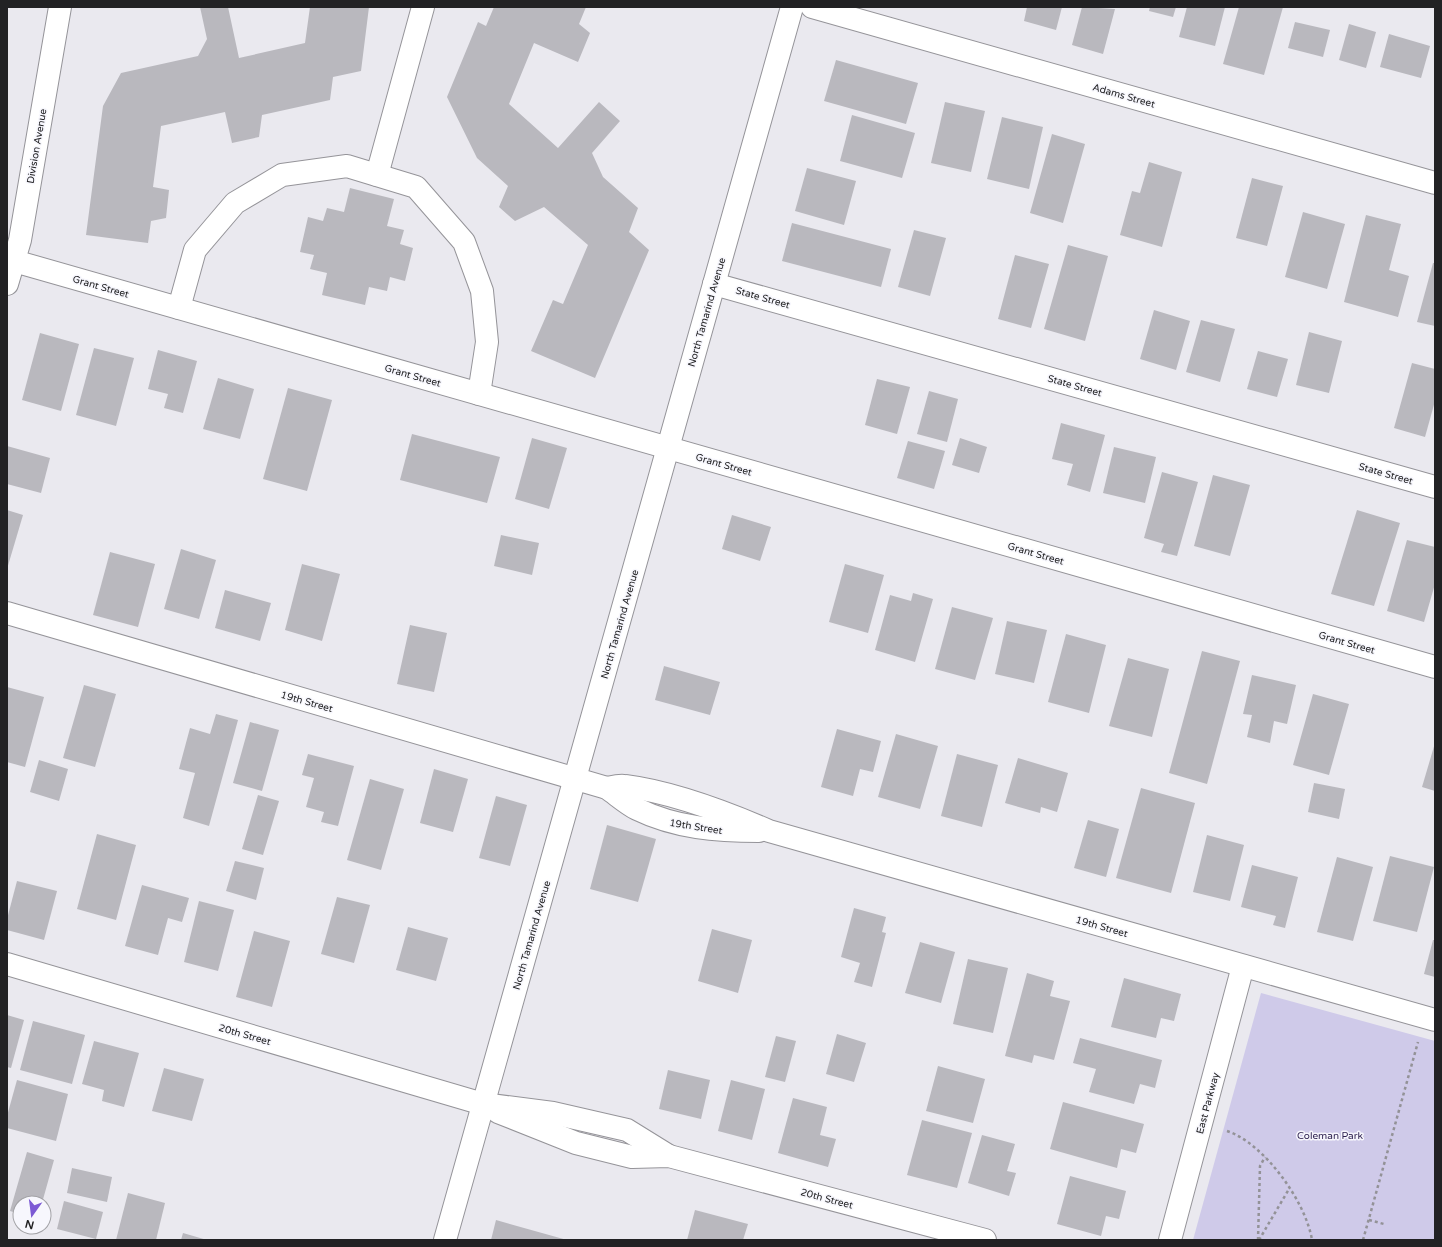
<svg xmlns="http://www.w3.org/2000/svg" width="1442" height="1247" font-family="'Varela Round',sans-serif">
<rect width="100%" height="100%" fill="#eae9ef"/>
<polygon fill="#cfcae9" points="1261,993 1435,1041 1435,1240 1193,1240"/>
<g fill="#b9b8be">
<polygon points="200,7 228,7 239,58 305,43 310,7 369,7 361,71 333,77 330,100 262,115 259,137 232,143 225,112 161,126 153,187 169,190 166,218 151,221 148,243 86,235 103,106 121,73 198,56 207,39"/>
<polygon points="494,7 586,7 579,24 590,33 578,62 534,43 509,104 558,148 599,102 620,121 592,153 603,177 638,208 629,232 649,250 595,378 531,351 553,300 563,304 588,245 544,207 515,221 499,207 508,186 477,158 447,97 478,22 486,26"/>
<polygon points="1027,7 1062,7 1056,30 1024,21"/>
<polygon points="1082,7 1115,9 1103,54 1072,45"/>
<polygon points="1150,7 1176,7 1173,17 1149,11"/>
<polygon points="1187,7 1225,7 1215,46 1179,37"/>
<polygon points="1239,7 1283,7 1264,75 1223,64"/>
<polygon points="1295,22 1330,30 1323,57 1288,48"/>
<polygon points="1349,24 1376,32 1366,68 1339,60"/>
<polygon points="1389,34 1430,46 1421,78 1380,67"/>
<polygon points="836,60 918,83 906,124 824,101"/>
<polygon points="945,102 985,111 971,172 931,163"/>
<polygon points="852,115 915,133 902,178 840,161"/>
<polygon points="1002,117 1043,127 1029,189 987,179"/>
<polygon points="1052,134 1085,144 1063,223 1030,213"/>
<polygon points="1149,162 1182,172 1162,247 1120,235 1132,191 1140,193"/>
<polygon points="807,168 856,181 844,225 795,211"/>
<polygon points="1252,178 1283,186 1267,246 1236,238"/>
<polygon points="350,188 394,199 387,226 404,230 400,244 413,248 405,281 390,277 387,291 369,287 365,305 322,295 327,273 310,269 314,255 300,252 308,217 323,221 327,208 344,212"/>
<polygon points="1303,212 1345,224 1327,289 1285,277"/>
<polygon points="1366,215 1401,224 1389,270 1409,276 1398,317 1344,302"/>
<polygon points="792,223 891,249 881,287 782,261"/>
<polygon points="914,230 946,238 930,296 898,287"/>
<polygon points="1068,245 1108,256 1085,341 1044,329"/>
<polygon points="1015,255 1049,264 1031,328 998,319"/>
<polygon points="1433,263 1435,263 1435,326 1417,322"/>
<polygon points="1154,310 1190,321 1176,370 1140,359"/>
<polygon points="1201,320 1235,329 1220,382 1186,372"/>
<polygon points="1309,332 1342,341 1329,393 1296,385"/>
<polygon points="40,333 79,344 61,411 22,400"/>
<polygon points="94,348 134,358 116,426 76,415"/>
<polygon points="158,350 197,361 183,413 164,408 168,394 148,389"/>
<polygon points="1258,351 1288,359 1277,397 1247,389"/>
<polygon points="1412,363 1435,369 1435,401 1425,437 1394,428"/>
<polygon points="218,378 254,389 240,439 203,429"/>
<polygon points="877,379 910,387 897,434 865,425"/>
<polygon points="288,388 332,400 307,491 263,479"/>
<polygon points="929,391 958,399 947,442 917,434"/>
<polygon points="1061,423 1105,435 1090,492 1067,485 1073,464 1052,459"/>
<polygon points="412,434 500,457 487,503 400,480"/>
<polygon points="532,438 567,448 549,509 515,499"/>
<polygon points="960,438 987,447 979,473 952,465"/>
<polygon points="908,441 945,451 934,489 897,478"/>
<polygon points="7,446 50,458 41,493 7,484"/>
<polygon points="1114,447 1156,457 1145,503 1103,493"/>
<polygon points="1162,472 1198,482 1177,556 1161,552 1164,544 1144,538"/>
<polygon points="1213,475 1250,485 1230,556 1194,546"/>
<polygon points="7,510 23,515 7,569"/>
<polygon points="1357,510 1400,523 1374,606 1331,594"/>
<polygon points="732,515 771,527 760,561 722,549"/>
<polygon points="501,535 539,543 532,575 494,566"/>
<polygon points="1407,540 1435,547 1435,584 1424,622 1387,611"/>
<polygon points="181,549 216,560 199,619 164,609"/>
<polygon points="110,552 155,564 138,627 93,615"/>
<polygon points="302,564 340,574 322,641 285,630"/>
<polygon points="845,564 884,575 868,633 829,622"/>
<polygon points="225,590 271,603 260,641 215,628"/>
<polygon points="913,593 933,599 915,662 875,650 890,595 911,601"/>
<polygon points="952,607 993,618 975,680 935,669"/>
<polygon points="1007,621 1047,630 1034,683 995,674"/>
<polygon points="410,625 447,633 434,692 397,684"/>
<polygon points="1066,634 1106,645 1089,713 1048,702"/>
<polygon points="1202,651 1240,661 1207,784 1169,773"/>
<polygon points="1128,658 1169,669 1152,737 1109,726"/>
<polygon points="664,666 720,682 710,715 655,700"/>
<polygon points="1252,675 1296,685 1287,724 1274,721 1270,743 1247,737 1252,715 1243,714"/>
<polygon points="84,685 116,694 95,767 63,758"/>
<polygon points="7,687 44,697 25,767 7,762"/>
<polygon points="1313,694 1349,704 1329,775 1293,765"/>
<polygon points="216,714 238,720 209,826 183,818 195,773 179,769 190,728 210,734"/>
<polygon points="250,722 279,730 262,791 233,783"/>
<polygon points="837,729 881,741 873,772 860,769 853,796 821,787"/>
<polygon points="896,734 938,746 920,809 878,797"/>
<polygon points="1435,743 1435,791 1422,787"/>
<polygon points="308,754 354,766 338,826 321,822 324,812 306,807 314,778 302,775"/>
<polygon points="957,754 998,765 982,827 941,816"/>
<polygon points="1018,758 1068,773 1057,812 1041,807 1040,813 1005,803"/>
<polygon points="39,760 68,769 59,801 30,792"/>
<polygon points="434,769 468,779 453,832 420,823"/>
<polygon points="370,779 404,789 381,870 347,860"/>
<polygon points="1314,783 1345,789 1339,819 1308,812"/>
<polygon points="1141,788 1195,803 1171,893 1116,878"/>
<polygon points="258,795 279,801 263,855 242,849"/>
<polygon points="496,796 527,805 510,866 479,858"/>
<polygon points="1088,820 1119,829 1106,877 1074,868"/>
<polygon points="607,825 656,839 638,902 590,889"/>
<polygon points="97,834 136,845 116,920 77,909"/>
<polygon points="1207,835 1244,845 1230,901 1193,892"/>
<polygon points="1390,856 1434,867 1417,932 1373,921"/>
<polygon points="1337,857 1373,867 1353,941 1317,932"/>
<polygon points="235,861 264,868 256,900 226,891"/>
<polygon points="1252,865 1298,877 1285,928 1273,925 1276,916 1241,907"/>
<polygon points="17,881 57,891 44,940 7,930 7,919"/>
<polygon points="142,885 189,898 182,922 168,918 158,955 125,946"/>
<polygon points="337,897 370,905 354,963 321,954"/>
<polygon points="199,901 234,910 218,971 184,962"/>
<polygon points="854,908 886,917 882,932 886,933 872,987 854,982 860,963 841,957"/>
<polygon points="408,927 448,938 436,981 396,970"/>
<polygon points="712,929 752,940 738,993 698,981"/>
<polygon points="254,931 290,941 272,1007 236,997"/>
<polygon points="1433,940 1435,940 1435,977 1424,974"/>
<polygon points="920,942 955,952 941,1003 905,993"/>
<polygon points="968,959 1008,968 993,1033 953,1024"/>
<polygon points="1027,973 1054,981 1050,996 1070,1001 1054,1060 1034,1055 1032,1063 1005,1056"/>
<polygon points="1124,978 1181,994 1174,1021 1161,1018 1156,1038 1111,1027"/>
<polygon points="7,1015 24,1020 11,1068 7,1067"/>
<polygon points="33,1021 85,1035 72,1084 20,1070"/>
<polygon points="837,1034 866,1043 854,1082 826,1074"/>
<polygon points="776,1036 796,1041 785,1082 765,1077"/>
<polygon points="1080,1038 1162,1060 1155,1088 1140,1084 1134,1104 1089,1092 1096,1069 1073,1063"/>
<polygon points="94,1041 139,1053 124,1107 102,1101 104,1090 82,1084"/>
<polygon points="938,1066 985,1079 973,1123 926,1111"/>
<polygon points="164,1068 204,1079 192,1121 152,1111"/>
<polygon points="668,1070 710,1080 701,1119 659,1109"/>
<polygon points="17,1080 68,1094 56,1141 7,1128 7,1116"/>
<polygon points="731,1080 765,1089 752,1140 718,1131"/>
<polygon points="793,1098 827,1107 820,1135 836,1139 828,1167 778,1153"/>
<polygon points="1063,1102 1144,1124 1136,1153 1121,1149 1117,1168 1050,1149"/>
<polygon points="922,1120 972,1133 957,1188 907,1175"/>
<polygon points="982,1135 1015,1144 1007,1171 1016,1173 1009,1196 968,1183"/>
<polygon points="27,1152 54,1160 42,1203 20,1203 20,1214 10,1211"/>
<polygon points="72,1168 112,1177 107,1202 67,1193"/>
<polygon points="1070,1176 1126,1191 1119,1219 1106,1216 1101,1236 1057,1224"/>
<polygon points="128,1193 165,1203 156,1240 116,1240"/>
<polygon points="64,1201 103,1212 96,1239 57,1229"/>
<polygon points="695,1210 748,1224 743,1240 687,1240"/>
<polygon points="496,1220 567,1240 491,1240"/>
<polygon points="183,1233 207,1240 181,1240"/>
</g>
<g fill="none" stroke-linecap="round" stroke-linejoin="round">
<g stroke="#959499" stroke-width="24">
<g id="minor">
<polyline points="812,7 1435,183"/>
<polyline points="377,175 423,7"/>
<polyline points="7,261 14,261 1435,667"/>
<polyline points="7,284 20,240 60,7"/>
<polyline points="714,284 1435,487"/>
<polyline points="179,308 195,250 235,203 282,175 347,166 416,187 464,242 482,291 487,342 479,394"/>
<path d="M7 613 607 788C617 795 627 804 637 809 676 828 717 831 759 831"/>
<path d="M607 788C612 787 619 785 625 786 673 792 725 812 769 831L1435 1020"/>
<polyline points="7,964 483,1104 553,1113 627,1130 669,1156"/>
<polyline points="498,1112 576,1143 632,1157 669,1156 985,1240"/>
<polyline points="445,1240 792,7"/>
<polyline points="1170,1240 1243,966"/>
</g>
</g>
<g stroke="#939297" stroke-width="2.5" stroke-dasharray="3 3" stroke-linecap="butt">
<path d="M1227 1131C1264 1143 1306 1202 1312 1240"/>
<polyline points="1369,1220 1384,1224"/>
<polyline points="1258,1240 1260,1166 1265,1157"/>
<polyline points="1259,1240 1289,1189"/>
<polyline points="1363,1240 1418,1042"/>
</g>
<use href="#minor" stroke="#fff" stroke-width="22"/>
</g>
<g text-anchor="middle" stroke-width="3" stroke-linejoin="round" paint-order="stroke">
<g font-size="10" fill="#222224" stroke="#f7f7fd">
<text transform="translate(1124 95) rotate(16)" y="4">Adams Street</text>
<text transform="translate(36 146) rotate(-80)" y="4">Division Avenue</text>
<text transform="translate(101 286) rotate(16)" y="4">Grant Street</text>
<text transform="translate(763 297) rotate(16)" y="4">State Street</text>
<text transform="translate(706 312) rotate(-74)" y="4">North Tamarind Avenue</text>
<text transform="translate(413 375) rotate(16)" y="4">Grant Street</text>
<text transform="translate(1075 385) rotate(16)" y="4">State Street</text>
<text transform="translate(724 464) rotate(16)" y="4">Grant Street</text>
<text transform="translate(1386 473) rotate(16)" y="4">State Street</text>
<text transform="translate(1036 553) rotate(16)" y="4">Grant Street</text>
<text transform="translate(619 624) rotate(-74)" y="4">North Tamarind Avenue</text>
<text transform="translate(1347 642) rotate(16)" y="4">Grant Street</text>
<text transform="translate(307 701) rotate(16)" y="4">19th Street</text>
<text transform="translate(696 826) rotate(9)" y="4">19th Street</text>
<text transform="translate(1102 926) rotate(16)" y="4">19th Street</text>
<text transform="translate(531 935) rotate(-74)" y="4">North Tamarind Avenue</text>
<text transform="translate(245 1034) rotate(16)" y="4">20th Street</text>
<text transform="translate(1207 1103) rotate(-75)" y="4">East Parkway</text>
<text transform="translate(827 1198) rotate(15)" y="4">20th Street</text>
</g>
<g font-size="10" fill="#2e2150" stroke="#f7f7fd">
<text x="1330" y="1139">Coleman Park</text>
</g>
</g>
<rect width="1442" height="1247" fill="none" stroke="#222224" stroke-width="16"/>
<g transform="translate(32 1215) rotate(194)"><circle r="19" fill="#f7f7fd" stroke="#a2a2a6"/>
<path d="M0-3L7 15L0 10L-7 15Z" fill="#7c5ad4"/>
<text y="-6" font-size="11" font-weight="bold" text-anchor="middle" fill="#222224">N</text>
</g>
</svg>
